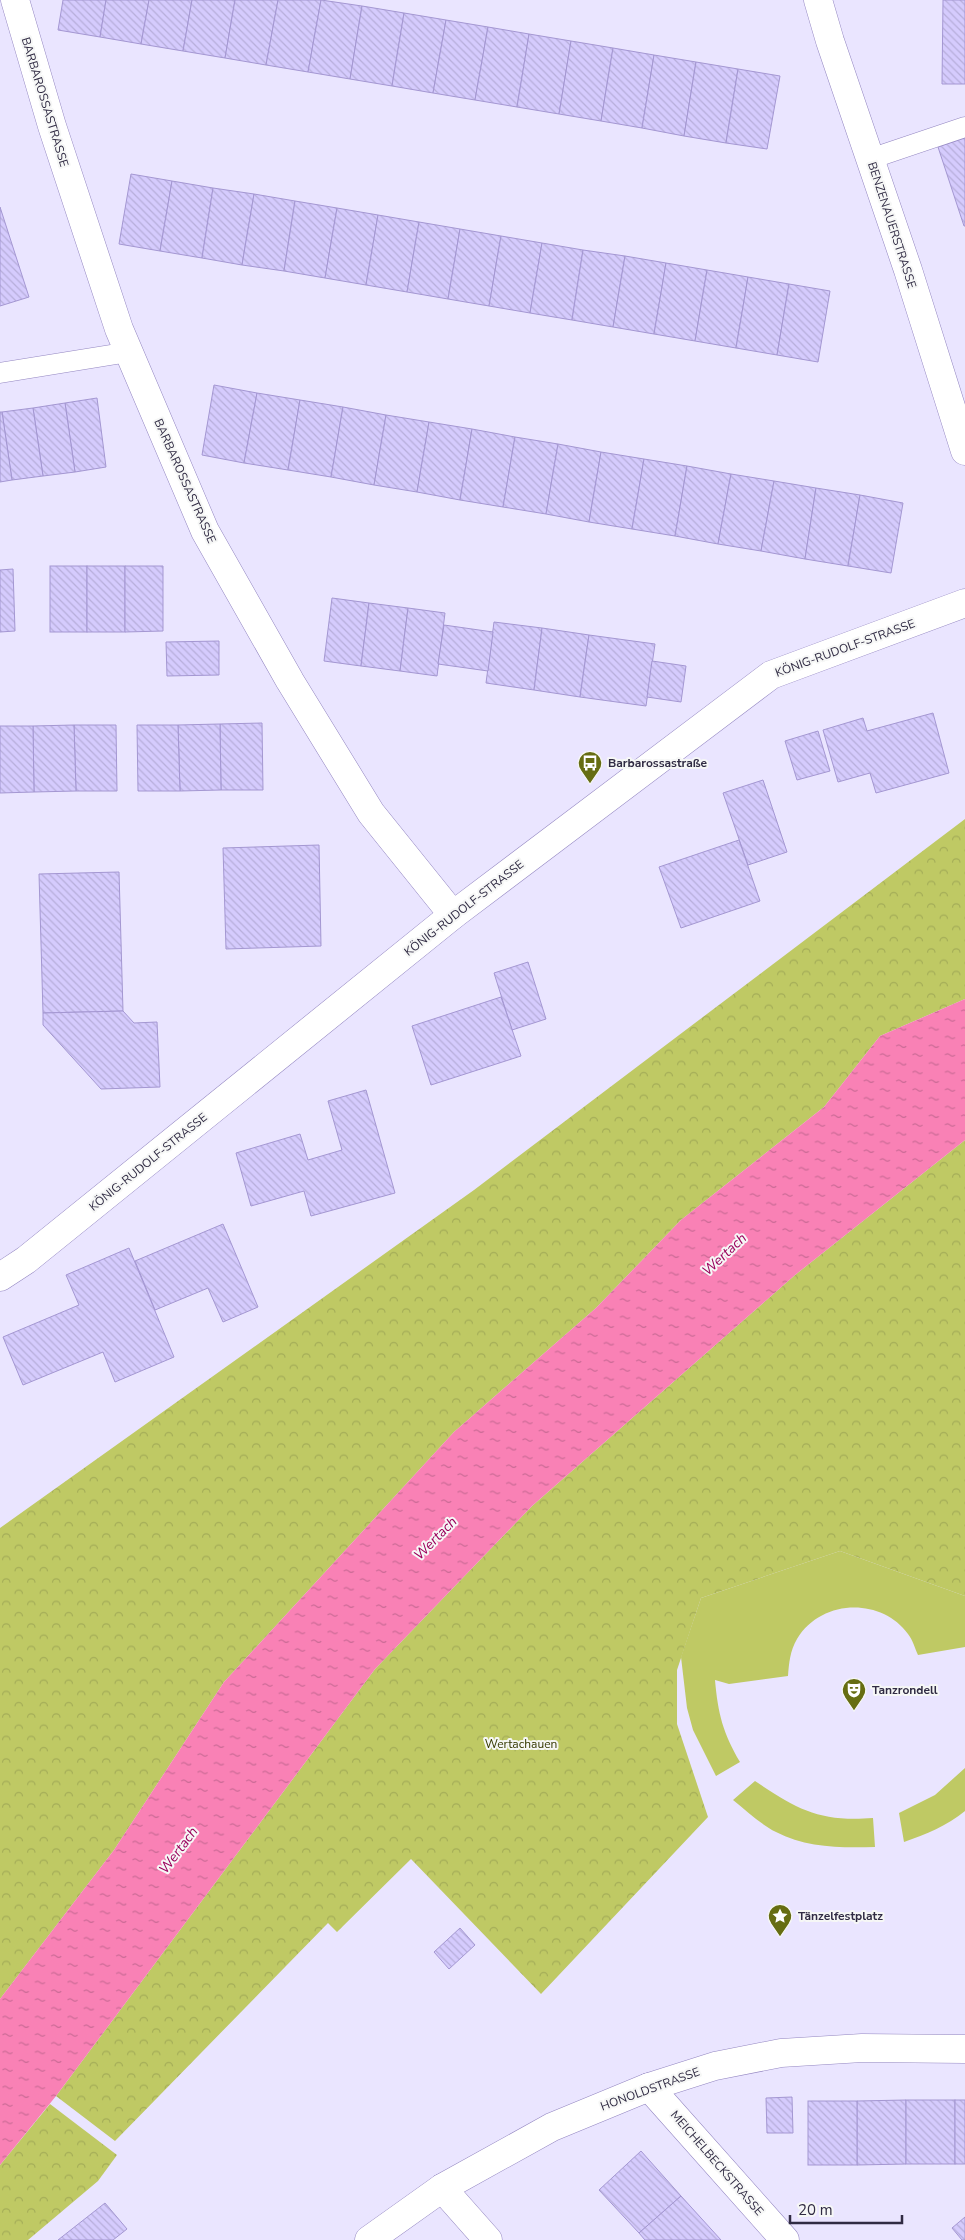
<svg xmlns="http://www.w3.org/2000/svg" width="965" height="2240" font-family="'Nunito Sans',sans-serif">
<defs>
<pattern id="forest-crowns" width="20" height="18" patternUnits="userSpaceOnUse" patternTransform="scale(1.25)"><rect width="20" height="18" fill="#bfc964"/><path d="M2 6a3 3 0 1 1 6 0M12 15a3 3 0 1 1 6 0" fill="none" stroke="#a4ad58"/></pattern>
<pattern id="water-ripples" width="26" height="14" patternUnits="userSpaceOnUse" patternTransform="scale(1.25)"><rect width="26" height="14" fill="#f981b5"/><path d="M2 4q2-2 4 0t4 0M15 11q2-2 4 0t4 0" fill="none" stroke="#ca6a95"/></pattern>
<pattern id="building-back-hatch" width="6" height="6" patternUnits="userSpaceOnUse" patternTransform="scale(1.25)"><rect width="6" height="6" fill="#d5cbfd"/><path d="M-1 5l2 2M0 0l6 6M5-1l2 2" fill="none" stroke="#b7aeda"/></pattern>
</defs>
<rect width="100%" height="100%" fill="#eae5ff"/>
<g fill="#bfc964">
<path d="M840 1551 965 1596V1647L918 1655C915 1649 913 1640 908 1634 881 1597 821 1599 797 1639 790 1651 789 1663 788 1676L729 1684 715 1680C718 1714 723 1733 740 1762L716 1776 693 1730 687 1708 681 1657 701 1598Z"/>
<path d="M965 1768V1811C947 1826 926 1834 904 1842L899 1813 935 1795Z"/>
<path d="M755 1781C798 1810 820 1822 873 1818L875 1847C842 1848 806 1848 776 1832 760 1824 747 1811 733 1800Z"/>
</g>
<g fill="url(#forest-crowns)">
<polygon points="965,819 965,999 880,1036 824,1107 681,1220 596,1308 454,1432 224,1682 114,1850 0,1999 0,1528 474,1190"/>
<polygon points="965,1140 965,1596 840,1551 701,1598 677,1670 677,1724 708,1817 541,1994 411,1859 337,1932 328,1923 115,2141 56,2096 375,1669 532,1506 795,1275"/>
<polygon points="50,2104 117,2155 98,2181 28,2240 0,2240 0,2165"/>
</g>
<polygon fill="url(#water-ripples)" points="965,999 965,1140 795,1275 532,1506 375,1669 56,2096 0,2165 0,1999 114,1850 224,1682 454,1432 596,1308 681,1220 824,1107 880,1036"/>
<g fill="url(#building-back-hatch)" stroke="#a497d2">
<polygon points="63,0 106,0 100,37 58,30"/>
<polygon points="106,0 149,0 141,44 100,37"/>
<polygon points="149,0 192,0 183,51 141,44"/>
<polygon points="192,0 235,0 225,58 183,51"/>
<polygon points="235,0 278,0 266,65 225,58"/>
<polygon points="278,0 321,0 308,72 266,65"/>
<polygon points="321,0 362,6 350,79 308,72"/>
<polygon points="943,0 965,0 965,84 942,84"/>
<polygon points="362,6 404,13 392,86 350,79"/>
<polygon points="404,13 446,20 433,93 392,86"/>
<polygon points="446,20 488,27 475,100 433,93"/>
<polygon points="488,27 529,34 517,107 475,100"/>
<polygon points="529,34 571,41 559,114 517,107"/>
<polygon points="571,41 613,48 601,121 559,114"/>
<polygon points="613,48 654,55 642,128 601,121"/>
<polygon points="654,55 696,62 684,136 642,128"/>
<polygon points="696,62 738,69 726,143 684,136"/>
<polygon points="738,69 780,76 767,149 726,143"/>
<polygon points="965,138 965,226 964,226 938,147"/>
<polygon points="131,174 172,181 160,251 119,244"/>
<polygon points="172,181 213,188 202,258 160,251"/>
<polygon points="213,188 254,194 242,265 202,258"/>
<polygon points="254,194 295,201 284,271 242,265"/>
<polygon points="295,201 337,208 325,278 284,271"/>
<polygon points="0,207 29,297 0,306"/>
<polygon points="337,208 378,215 366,285 325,278"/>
<polygon points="378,215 419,222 407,292 366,285"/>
<polygon points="419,222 460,229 448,299 407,292"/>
<polygon points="460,229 501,236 489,306 448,299"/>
<polygon points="501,236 542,243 530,313 489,306"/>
<polygon points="542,243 583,250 572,320 530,313"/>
<polygon points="583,250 625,256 613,327 572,320"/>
<polygon points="625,256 666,263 654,334 613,327"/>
<polygon points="666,263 707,270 695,341 654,334"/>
<polygon points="707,270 748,277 736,348 695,341"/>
<polygon points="748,277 789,284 777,355 736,348"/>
<polygon points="789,284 830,291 818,362 777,355"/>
<polygon points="214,385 257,393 244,463 202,455"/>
<polygon points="257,393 300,400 288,470 244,463"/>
<polygon points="97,398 106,467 75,472 65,403"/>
<polygon points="300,400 343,407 331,477 288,470"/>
<polygon points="65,403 75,472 43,476 33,408"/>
<polygon points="343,407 386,415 374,485 331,477"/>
<polygon points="33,408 43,476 12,480 2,412"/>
<polygon points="0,412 2,412 12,480 0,482"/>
<polygon points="386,415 429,422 417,492 374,485"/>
<polygon points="429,422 472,429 460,500 417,492"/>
<polygon points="472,429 515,437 503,507 460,500"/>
<polygon points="515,437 558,444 546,514 503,507"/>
<polygon points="558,444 601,452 589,522 546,514"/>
<polygon points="601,452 644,459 632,529 589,522"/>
<polygon points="644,459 687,466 675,536 632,529"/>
<polygon points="687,466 731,474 718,544 675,536"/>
<polygon points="731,474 774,481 761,551 718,544"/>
<polygon points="774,481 816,488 805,559 761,551"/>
<polygon points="816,488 860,495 848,566 805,559"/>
<polygon points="860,495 903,503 891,573 848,566"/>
<rect x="50" y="566" width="37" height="66"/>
<rect x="87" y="566" width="38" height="66"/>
<polygon points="125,566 163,566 163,631 125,632"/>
<polygon points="13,569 15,631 0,632 0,570"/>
<polygon points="332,598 369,603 361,666 324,661"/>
<polygon points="369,603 408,608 400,671 361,666"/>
<polygon points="408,608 445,613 437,676 400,671"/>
<polygon points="494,622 542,628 534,690 486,683"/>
<polygon points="444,625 493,632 488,671 438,664"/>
<polygon points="542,628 589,635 580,697 534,690"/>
<polygon points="589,635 655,644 646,706 580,697"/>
<polygon points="219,641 219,675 167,676 166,642"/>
<polygon points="652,661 686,666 681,702 647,697"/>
<polygon points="933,713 949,773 876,793 870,773 838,782 823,730 863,718 867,731"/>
<polygon points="262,723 263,790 221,790 220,724"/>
<polygon points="220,724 221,790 180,791 178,725"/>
<polygon points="74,725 116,725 117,791 76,791"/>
<polygon points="74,725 76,791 34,792 33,726"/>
<polygon points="137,725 178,725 180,791 138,791"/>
<polygon points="0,726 33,726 34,792 0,793"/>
<polygon points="818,731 830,771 797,780 785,741"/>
<polygon points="763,780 787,852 748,865 723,793"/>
<polygon points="739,840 760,901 681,928 659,867"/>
<polygon points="319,845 321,946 226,949 223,848"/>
<polygon points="119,872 123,1011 43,1013 39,874"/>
<polygon points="528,962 546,1019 512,1030 494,973"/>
<polygon points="501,997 521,1056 431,1085 412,1026"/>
<polygon points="123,1011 134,1023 157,1022 160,1087 101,1089 43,1025 43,1013"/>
<polygon points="366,1090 395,1193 311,1216 304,1191 251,1206 236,1153 300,1134 308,1160 342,1150 328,1101"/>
<polygon points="223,1224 258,1307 223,1322 208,1288 155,1310 135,1261"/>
<polygon points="129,1248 174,1357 115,1382 103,1352 23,1385 3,1337 79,1305 66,1275"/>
<polygon points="460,1928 475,1945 449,1969 434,1952"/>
<polygon points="792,2097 793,2133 767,2133 766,2098"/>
<polygon points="906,2100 906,2164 857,2165 857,2101"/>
<rect x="906" y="2100" width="49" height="64"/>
<rect x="955" y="2100" width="10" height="64"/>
<rect x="808" y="2101" width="49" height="64"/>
<polygon points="641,2151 681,2196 639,2233 599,2190"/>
<polygon points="681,2196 721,2240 645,2240 639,2233"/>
<polygon points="105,2203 127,2229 113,2240 58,2240"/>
<polygon points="965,2217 965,2240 962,2240 952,2228"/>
</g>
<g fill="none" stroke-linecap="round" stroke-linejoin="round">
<g stroke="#9386c1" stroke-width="21">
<g id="service">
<polyline points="870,159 965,127"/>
<polyline points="0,373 129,352"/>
</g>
</g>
<g stroke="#9386c1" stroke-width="29">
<g id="minor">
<polyline points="15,0 52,126 119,329 205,531 290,681 371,813 453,915"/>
<polyline points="818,0 830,41 908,270 965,451"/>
<polyline points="0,1277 26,1260 453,915 771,675 965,603"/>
<polyline points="649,2087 785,2240"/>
<polyline points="442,2188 488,2240"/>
<polyline points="369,2240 442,2188 552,2127 649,2087 715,2066 781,2053 862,2048 965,2049"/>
</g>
</g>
<use href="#service" stroke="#fff" stroke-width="20"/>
<use href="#minor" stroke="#fff" stroke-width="28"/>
</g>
<defs>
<g id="bus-pin" transform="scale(1.25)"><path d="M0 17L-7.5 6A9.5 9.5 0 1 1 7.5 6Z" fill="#666d12" stroke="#f6f7f6"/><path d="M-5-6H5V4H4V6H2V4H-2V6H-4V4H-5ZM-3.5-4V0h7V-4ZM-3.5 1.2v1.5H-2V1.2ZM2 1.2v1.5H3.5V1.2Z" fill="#fff"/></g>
<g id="theatre-pin" transform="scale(1.25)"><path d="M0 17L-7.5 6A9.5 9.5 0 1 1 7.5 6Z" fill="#666d12" stroke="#f6f7f6"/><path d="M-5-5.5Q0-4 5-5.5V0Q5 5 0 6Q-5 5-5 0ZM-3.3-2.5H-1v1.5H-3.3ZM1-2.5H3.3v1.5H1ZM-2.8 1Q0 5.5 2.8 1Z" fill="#fff"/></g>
<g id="sight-pin" transform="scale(1.25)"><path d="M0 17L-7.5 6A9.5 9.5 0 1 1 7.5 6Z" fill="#666d12" stroke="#f6f7f6"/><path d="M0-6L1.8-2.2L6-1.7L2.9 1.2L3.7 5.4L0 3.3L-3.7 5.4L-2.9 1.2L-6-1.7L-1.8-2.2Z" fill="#fff"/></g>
</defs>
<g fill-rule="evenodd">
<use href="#bus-pin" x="590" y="763"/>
<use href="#theatre-pin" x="854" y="1690"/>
<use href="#sight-pin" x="780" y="1916"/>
</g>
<g text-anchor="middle" stroke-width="4" stroke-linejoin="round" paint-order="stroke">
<g font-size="12" fill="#302b43" stroke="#f6f7f6">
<text transform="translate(45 102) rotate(73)" y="4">BARBAROSSASTRASSE</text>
<text transform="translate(892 225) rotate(72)" y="4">BENZENAUERSTRASSE</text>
<text transform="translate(185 481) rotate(66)" y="4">BARBAROSSASTRASSE</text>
<text transform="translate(845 648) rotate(-20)" y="4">KÖNIG-RUDOLF-STRASSE</text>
<text transform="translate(464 908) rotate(-38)" y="4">KÖNIG-RUDOLF-STRASSE</text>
<text transform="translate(148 1162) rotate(-39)" y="4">KÖNIG-RUDOLF-STRASSE</text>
<text transform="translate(650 2089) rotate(-20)" y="4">HONOLDSTRASSE</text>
<text transform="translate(717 2163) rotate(49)" y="4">MEICHELBECKSTRASSE</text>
</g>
<g font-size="12" font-weight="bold" fill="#302b43" stroke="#f6f7f6" text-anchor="start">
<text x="608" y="767">Barbarossastraße</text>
<text x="872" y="1694">Tanzrondell</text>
<text x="798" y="1920">Tänzelfestplatz</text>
</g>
<g font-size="12" fill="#353900" stroke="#f6f7f6">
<text x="521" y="1748">Wertachauen</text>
</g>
<g font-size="14" font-style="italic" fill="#9a005c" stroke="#f6f7f6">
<text transform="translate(724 1254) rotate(-43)" y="5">Wertach</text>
<text transform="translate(435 1538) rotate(-45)" y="5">Wertach</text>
<text transform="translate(178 1850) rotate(-53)" y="5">Wertach</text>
</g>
</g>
<path d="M790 2215v8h112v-8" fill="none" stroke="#302b43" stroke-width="2.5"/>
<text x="798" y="2215" font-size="15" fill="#302b43" stroke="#f6f7f6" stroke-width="4" paint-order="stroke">20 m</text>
</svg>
